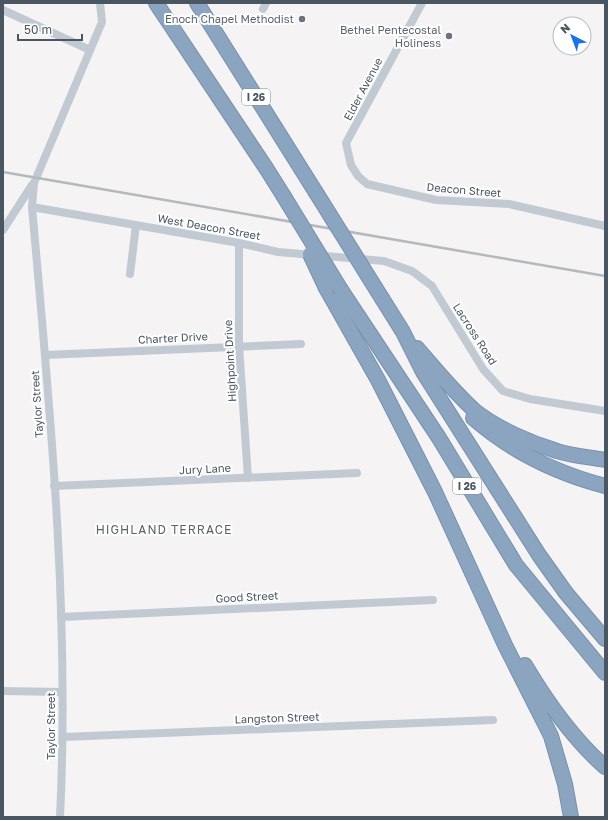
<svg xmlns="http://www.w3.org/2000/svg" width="608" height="820" font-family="'Golos Text',sans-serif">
<rect width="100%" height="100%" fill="#f5f3f3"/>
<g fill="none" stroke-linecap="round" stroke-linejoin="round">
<g stroke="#7690ad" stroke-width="16">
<g id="motorway">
<polyline points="156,3 266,168 283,195"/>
<polyline points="197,3 315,191"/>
<polyline points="326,288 378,380 435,492 505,645 551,736 565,784 571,817"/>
<polyline points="341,290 439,438 516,565 605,673"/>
<polyline points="383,300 403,332 423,372 539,555 566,593 605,639"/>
<path d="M417 348C436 370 454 392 475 411 496 428 531 443 557 451 572 456 589 457 605 460"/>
<path d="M473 418C512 452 556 473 605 486"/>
<path d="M525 665C547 702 572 738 605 767"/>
</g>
</g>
<g stroke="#c1cad2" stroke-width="8">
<polyline points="422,3 346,143 351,165 358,176 367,184 436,200 509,204 605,226"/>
<polyline points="263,9 266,3"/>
<polyline points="3,10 90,50"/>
<polyline points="32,207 239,243 278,252 384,261 412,271 432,286 483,369 503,391 530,399 605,411"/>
<polyline points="3,230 32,185"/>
<polyline points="239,243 239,346 248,478"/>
<polyline points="130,274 136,225"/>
<polyline points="45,355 301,344"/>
<polyline points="54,486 357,473"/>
<polyline points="61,617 433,600"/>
<polyline points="3,691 62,692"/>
<polyline points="63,737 493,720"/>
<path d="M60 817C70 614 50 409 32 207L34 183 102 22 100 3"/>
</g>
<use href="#motorway" stroke="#8ba5c1" stroke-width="14"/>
<polyline stroke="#b5b8bd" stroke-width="2.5" points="3,172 605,276"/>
<g stroke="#7690ad" stroke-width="16" stroke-linecap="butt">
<g id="motorway-bridge">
<polyline points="315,191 383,300"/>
<polyline points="283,195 341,290"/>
<polyline points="310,254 326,288"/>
</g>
</g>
<use href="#motorway-bridge" stroke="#8ba5c1" stroke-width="14"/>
</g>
<g fill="#6b7280" stroke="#fff" stroke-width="1.5">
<circle cx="302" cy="19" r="4"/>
<circle cx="449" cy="36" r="4"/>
</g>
<g text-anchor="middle" stroke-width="4" stroke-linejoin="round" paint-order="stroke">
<g fill="#fff" stroke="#808990" stroke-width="1">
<rect x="242" y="89" width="28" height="16" rx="3"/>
<rect x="453" y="478" width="28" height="16" rx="3"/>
</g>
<g font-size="10" font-weight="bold" fill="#4a5661">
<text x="256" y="101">I 26</text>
<text x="467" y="490">I 26</text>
</g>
<g font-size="11" fill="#5b616d" stroke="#fff" text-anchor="end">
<text x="294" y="23">Enoch Chapel Methodist</text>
<text x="441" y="34">Bethel Pentecostal<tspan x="441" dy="13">Holiness</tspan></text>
</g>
<g font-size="11" fill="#4a5661" stroke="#fff">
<text transform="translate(363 89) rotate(-62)" y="4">Elder Avenue</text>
<text transform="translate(464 190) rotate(5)" y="4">Deacon Street</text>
<text transform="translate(209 227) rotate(10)" y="4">West Deacon Street</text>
<text transform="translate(475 334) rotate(57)" y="4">Lacross Road</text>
<text transform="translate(173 338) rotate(-3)" y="4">Charter Drive</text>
<text transform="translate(230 361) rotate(-93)" y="4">Highpoint Drive</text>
<text transform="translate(37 404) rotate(-94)" y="4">Taylor Street</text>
<text transform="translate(205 469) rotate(-3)" y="4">Jury Lane</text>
<text transform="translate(247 597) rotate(-3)" y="4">Good Street</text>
<text transform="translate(277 718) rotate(-2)" y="4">Langston Street</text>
<text transform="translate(51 726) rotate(-90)" y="4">Taylor Street</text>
</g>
<g font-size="12" letter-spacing="1" fill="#5f6368" stroke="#fff">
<text x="164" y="534">HIGHLAND TERRACE</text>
</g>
</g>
<rect width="608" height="820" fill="none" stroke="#4a5661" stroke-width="8"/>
<g transform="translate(572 36) rotate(318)"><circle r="19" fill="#ffffff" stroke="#b7bbc0"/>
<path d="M0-3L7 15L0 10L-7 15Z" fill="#1a73e8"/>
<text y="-6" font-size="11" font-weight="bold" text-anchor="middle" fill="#4a5661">N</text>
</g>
<path d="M18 34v6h64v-6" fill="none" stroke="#4a5661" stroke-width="2"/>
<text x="24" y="34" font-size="12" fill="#4a5661" stroke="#ffffff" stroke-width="3" paint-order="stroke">50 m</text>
</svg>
